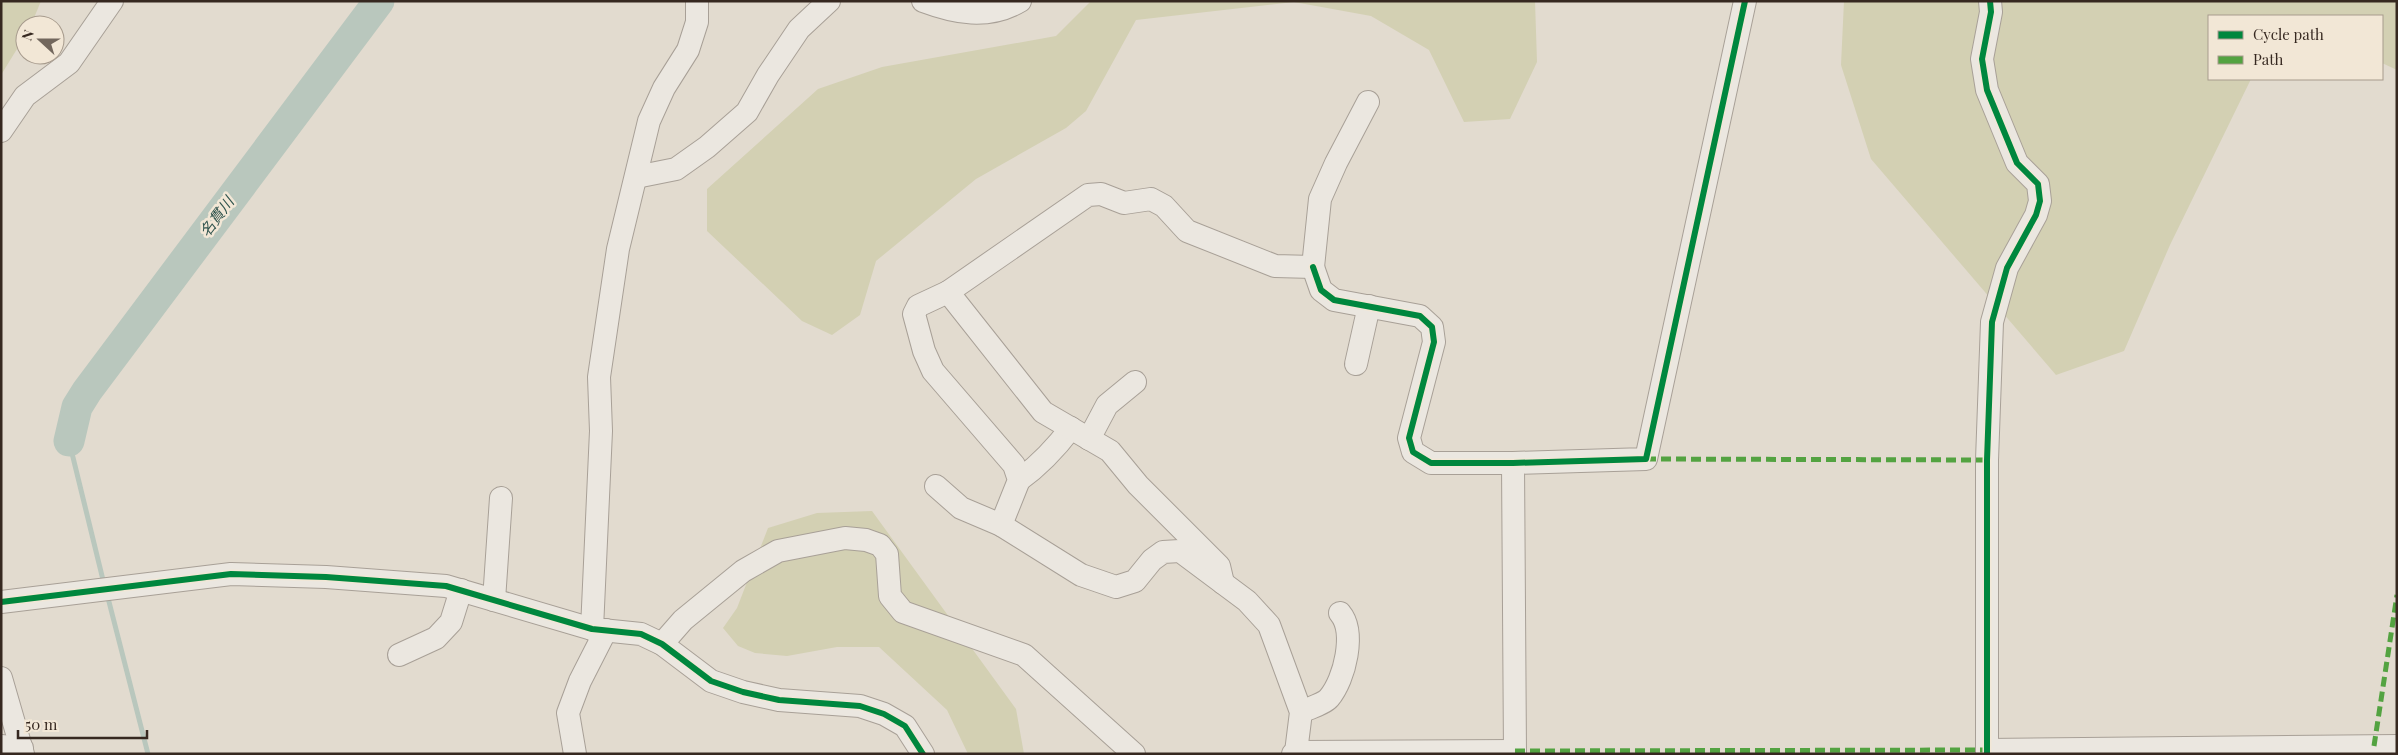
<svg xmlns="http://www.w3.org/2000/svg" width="2398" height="755" font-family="'Playfair Display','Noto Sans JP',serif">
<rect width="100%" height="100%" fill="#e2dbcf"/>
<g fill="#d3d0b3">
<polygon points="1,1 41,1 31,25 25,25 25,36 1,75"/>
<polygon points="1091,1 1535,1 1537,62 1510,119 1464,122 1429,50 1371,16 1294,2 1136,20 1086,111 1066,128 976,179 876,261 860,315 832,335 802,321 707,231 707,189 818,89 882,67 1056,36"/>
<polygon points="1844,1 2397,1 2397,70 2382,63 2382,16 2209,16 2209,79 2251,79 2170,245 2124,351 2056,375 1871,159 1841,65"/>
<polygon points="872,511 1016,709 1024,754 968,754 947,710 879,647 837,647 787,656 755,653 738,646 723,628 737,608 768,528 817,513"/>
</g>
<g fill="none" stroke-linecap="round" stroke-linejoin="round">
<g stroke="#b9c7bd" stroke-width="5">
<polyline points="69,441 104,584"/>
<polyline points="107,594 148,754"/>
</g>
<polyline stroke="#b9c7bd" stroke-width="31" points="69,441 77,407 87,391 379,1"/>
<g stroke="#a8a097" stroke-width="24">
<g id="minor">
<path d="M923 1C955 13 988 20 1020 1"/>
<polyline points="1,131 25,96 69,63 112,1"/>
<polyline points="636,177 676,169 707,147 747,112 768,75 799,29 829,1"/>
<polyline points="1313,267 1321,290 1334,300 1420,316 1432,327 1434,342 1409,438 1413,452 1431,463 1513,463 1646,459 1745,1"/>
<polyline points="948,292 1088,195 1101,194 1124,203 1151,199 1164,206 1187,231 1275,266 1313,267 1320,199 1336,163 1368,102"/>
<polyline points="1356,364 1369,306"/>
<polyline points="1089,439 1107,405 1135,382"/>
<polyline points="1513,463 1515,754"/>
<path d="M1019 480C1040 465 1055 449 1071 428"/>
<polyline points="936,486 961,508 1001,525 1081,575 1116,587 1135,581 1152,560 1163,552 1180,551 1247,601 1269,625 1301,712 1296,752"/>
<polyline points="1001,525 1019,480 1014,465 933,371 924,351 914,314 918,306 948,292 1043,412 1110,451 1138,485 1219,566 1223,583"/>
<polyline points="494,600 501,498"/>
<polyline points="1,602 231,574 326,577 446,586 592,629 641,634 662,644 711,681 743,692 779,700 860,706 884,714 905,726 923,754"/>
<polyline points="592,629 601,431 599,377 618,249 649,121 664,88 688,50 697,22 697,1"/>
<polyline points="662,644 683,620 743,571 778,551 845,538 866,540 880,545 887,554 890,596 903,612 1024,655 1134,754"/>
<polyline points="399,655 436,638 451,622 461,590"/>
<polyline points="1,678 23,754"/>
<path d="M1301 712C1309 708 1324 704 1329 698 1345 679 1356 632 1340 613"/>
<polyline points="1,746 22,748"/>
<polyline points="1987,750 2397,746"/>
<polyline points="575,754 568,713 580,681 606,630"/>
<polyline points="1293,754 1296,752 1515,751"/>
<polyline points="1987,754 1987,460 1992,322 2007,268 2036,215 2040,201 2038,184 2017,163 1987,90 1982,59 1991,12 1990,1"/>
</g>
</g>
<use href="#minor" stroke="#ebe7e0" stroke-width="22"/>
<g stroke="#53a341" stroke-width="5" stroke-dasharray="10 5" stroke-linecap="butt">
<polyline points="1646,459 1987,460"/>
<polyline points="2374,746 2397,595"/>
<polyline points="1515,751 1987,750"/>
</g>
<g stroke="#f2e7d6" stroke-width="9">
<g id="cycleway">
<polyline points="1313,267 1321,290 1334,300 1420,316 1432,327 1434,342 1409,438 1413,452 1431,463 1513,463 1646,459 1745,1"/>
<polyline points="1,602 231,574 326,577 446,586 592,629 641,634 662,644 711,681 743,692 779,700 860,706 884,714 905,726 923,754"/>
<polyline points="1987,754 1987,460 1992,322 2007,268 2036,215 2040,201 2038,184 2017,163 1987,90 1982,59 1991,12 1990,1"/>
</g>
</g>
<use href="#cycleway" stroke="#00873e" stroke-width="6"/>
</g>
<g text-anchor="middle" stroke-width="5" stroke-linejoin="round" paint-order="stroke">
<g font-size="15" font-style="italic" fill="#31544e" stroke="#f2e7d6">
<text transform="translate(217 217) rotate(-53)" y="5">名貫川</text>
</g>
</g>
<rect width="2398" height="755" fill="none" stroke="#362820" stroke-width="5"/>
<rect x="2208" y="15" width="175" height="65" fill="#f2e7d6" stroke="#a79b8d"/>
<rect x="2218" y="31" width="25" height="8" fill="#00873e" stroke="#a79b8d"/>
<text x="2253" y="40" font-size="15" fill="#362820">Cycle path</text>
<rect x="2218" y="56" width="25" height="8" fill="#53a341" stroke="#a79b8d"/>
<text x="2253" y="65" font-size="15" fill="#362820">Path</text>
<g transform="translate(40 40) rotate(291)"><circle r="24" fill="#f2e7d6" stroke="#a79b8d"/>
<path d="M0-4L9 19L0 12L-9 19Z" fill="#72675d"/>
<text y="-8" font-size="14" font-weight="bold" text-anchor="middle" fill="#362820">N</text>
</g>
<path d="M18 730v8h129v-8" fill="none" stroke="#362820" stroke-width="2.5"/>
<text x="25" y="730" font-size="15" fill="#362820" stroke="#f2e7d6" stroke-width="4" paint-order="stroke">50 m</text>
</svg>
